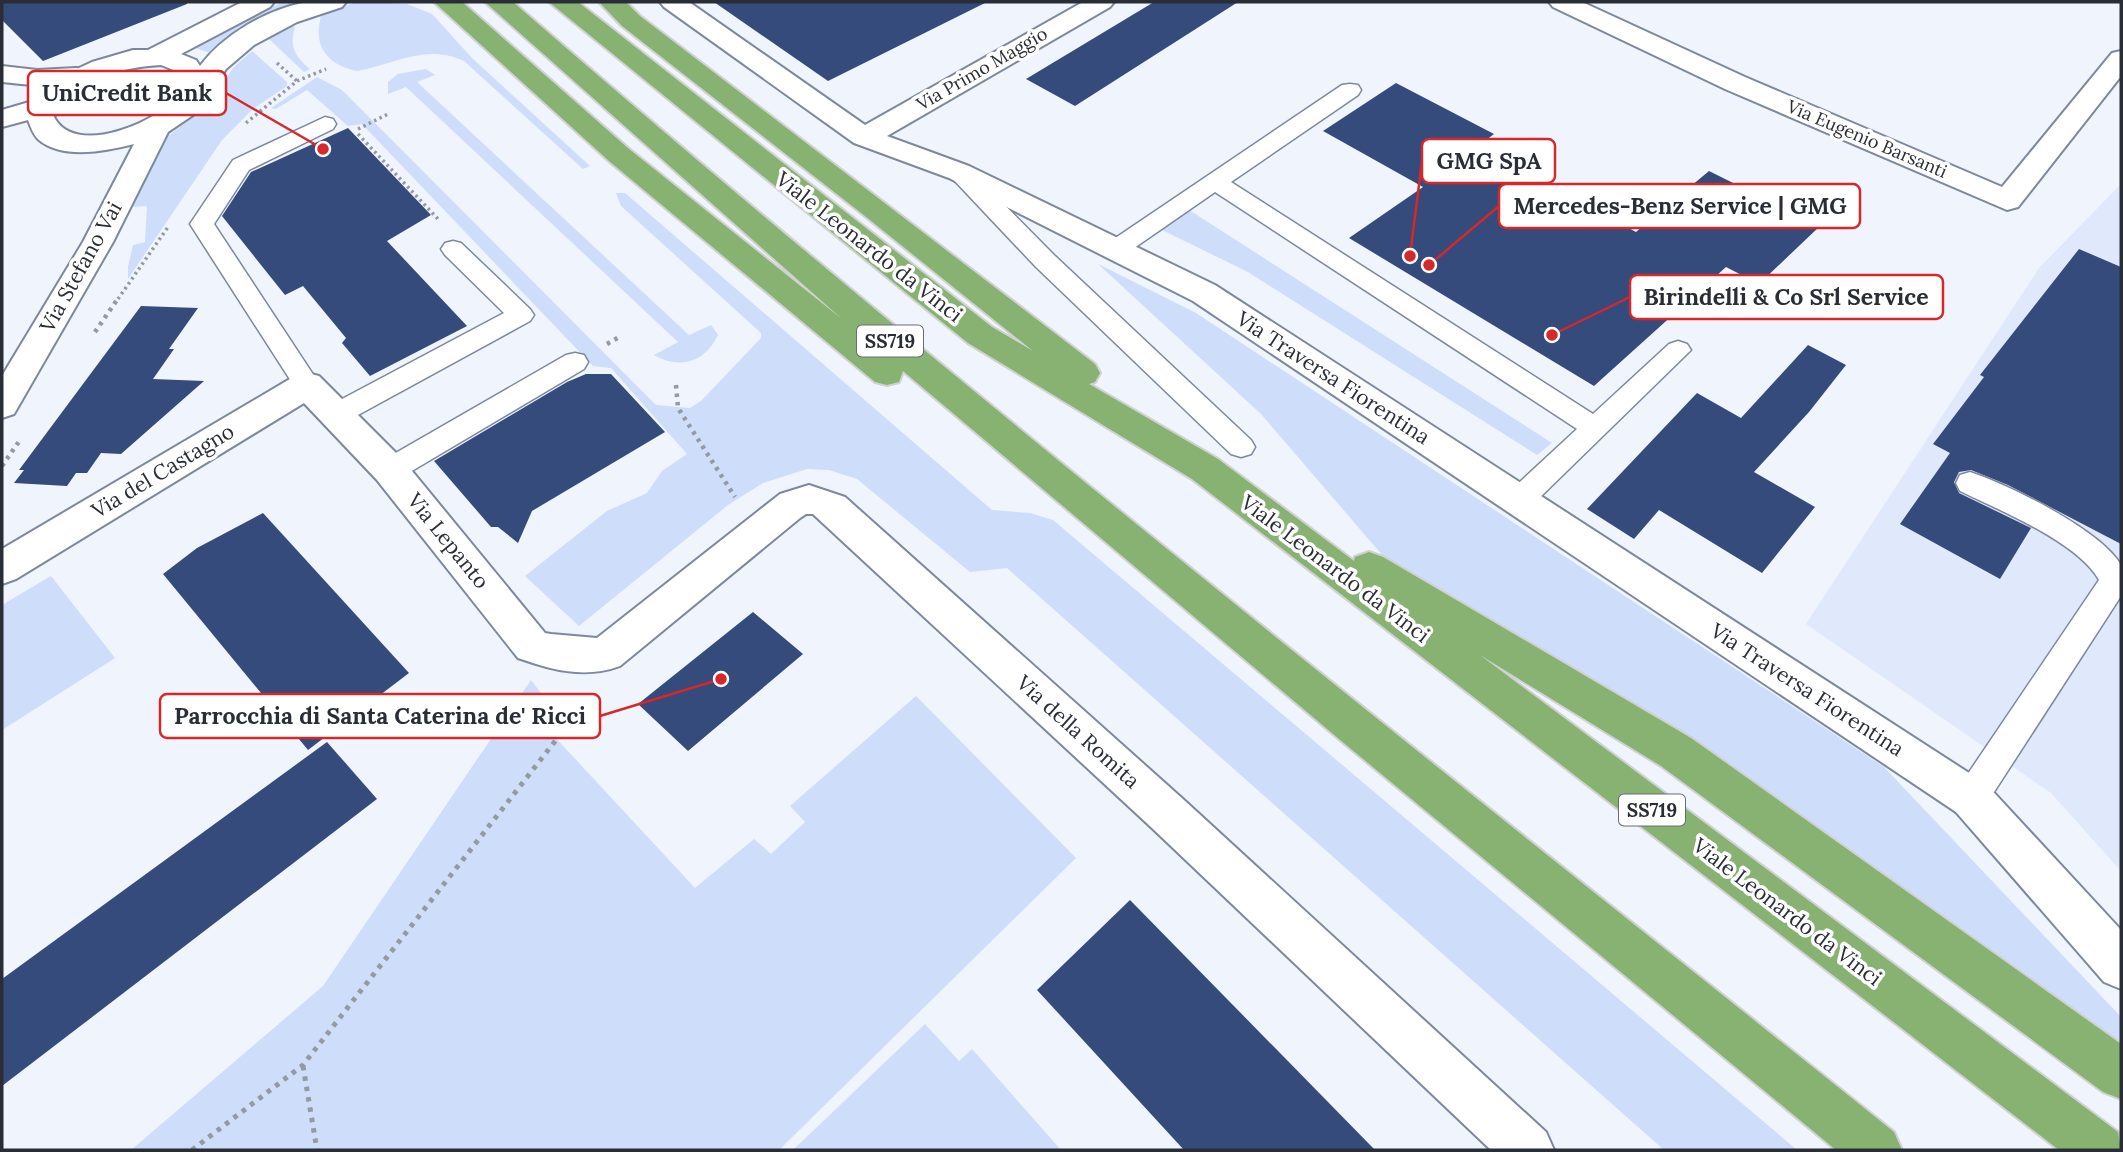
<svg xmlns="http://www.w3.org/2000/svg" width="2123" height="1152" font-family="Lora,serif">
<rect width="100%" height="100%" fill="#eff4fd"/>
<polygon fill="#dfe9fb" points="2121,184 2121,871 2051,793 1806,624 2039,268"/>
<g fill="#ceddfa">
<polygon points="283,2 299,2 255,22 210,53 189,46"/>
<path d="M357 2 407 4 432 14 473 59 590 166 583 169 464 61C426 43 395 64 357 71 325 64 312 44 322 13Z"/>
<path d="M291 26 295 27C289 46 295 57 310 69L304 72 269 39Z"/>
<polygon points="252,51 287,82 287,86 253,109 222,140 128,279 128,267 133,245 145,242 147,206 133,207 147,172 167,137 210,103 233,68"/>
<path d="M426 69 435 75 417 82 689 335 711 325 718 335C705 362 681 370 654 355L678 342 406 87 388 94V82L398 74Z"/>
<polygon points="317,77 342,90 656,405 690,408 701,401 761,338 761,333 621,206 616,193 625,193 992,510 1030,513 1053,520 1797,1150 1664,1150 1007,568 970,572 857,479 829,470 807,469 763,483 728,505 579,626 525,576 607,511 647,493 662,471 687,454 611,368 593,366 362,124 348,126 307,90 276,109 271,108"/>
<polygon points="1186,208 1552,443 1537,455 1248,272 1156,227"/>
<polygon points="1098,264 1196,313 1884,767 2121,1017 2121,1067 1681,747 1383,556 1261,414"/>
<polygon points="51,576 115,658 2,730 2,605"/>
<polygon points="531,680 562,721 553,735 695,888 754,839 771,854 805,822 790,806 916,696 1076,858 779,1150 131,1150 323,986"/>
<polygon points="925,1024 959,1061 972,1049 1061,1150 793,1150"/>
</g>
<g fill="#344b7c">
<polygon points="2,2 187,2 187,4 43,61 2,20"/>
<polygon points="714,2 987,2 828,81"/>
<polygon points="1154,2 1238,2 1075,106 1026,79"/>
<polygon points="1396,83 1494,134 1477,147 1636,232 1709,171 1820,226 1759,284 1726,267 1594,386 1349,238 1423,187 1323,131"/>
<polygon points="348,128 431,215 387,241 467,326 370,376 342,343 346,338 303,286 285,295 222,216 251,172"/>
<polygon points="2079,249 2121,267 2121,544 2008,485 1971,470 1959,472 1954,482 1959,493 2031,528 2000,579 1900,524 1950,453 1933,444 1984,377 1980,375"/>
<polygon points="141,306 198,308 169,349 174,349 153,379 204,381 121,454 101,453 87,473 76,473 67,486 14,483 24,470 19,470"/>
<polygon points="1808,345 1846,365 1809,412 1754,472 1815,507 1762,573 1659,510 1634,539 1587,509 1697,393 1741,418"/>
<polygon points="586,374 611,374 665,432 532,511 518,543 498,527 491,527 434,461 567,382"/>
<polygon points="263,513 409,673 308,750 163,574 197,548"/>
<polygon points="753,612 803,654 688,751 638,704"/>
<polygon points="327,742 377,799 2,1086 2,979"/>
<polygon points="1130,900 1375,1150 1184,1150 1037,990"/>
</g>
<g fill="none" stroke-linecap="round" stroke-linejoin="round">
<g stroke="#7d889d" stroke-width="3">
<g id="service">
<polygon points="1350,84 1358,85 1361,90 1358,95 1231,182 1593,414 1669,344 1678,341 1687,344 1691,350 1529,508 1519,511 1509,508 1505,500 1509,492 1577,429 1215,192 1124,255 1116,257 1108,255 1104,249 1108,243 1342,85"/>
<polygon points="325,117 333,119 336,124 333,129 249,170 214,224 320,385 316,392 307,395 298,392 190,224 233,160"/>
<polygon points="959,165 967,167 1054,255 1251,440 1255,447 1251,454 1241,457 1231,454 1036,267 951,177 948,172 951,167"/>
<polygon points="453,241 461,243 530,309 534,315 530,321 347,421 337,424 327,421 324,414 327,407 504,313 445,255 441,249 445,243"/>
<polygon points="575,353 584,355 588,362 584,369 400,478 390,481 380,478 376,470 380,462 566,355"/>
<path d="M1970 472C2009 485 2101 530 2121 565V596L1983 809 1971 814 1959 809 1954 798 1959 787 2099 580C2078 542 1999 510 1960 491L1956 483 1960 475Z"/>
</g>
</g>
<g stroke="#7d889d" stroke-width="4">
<g id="minor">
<polygon points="660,2 689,2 865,125 1083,2 1114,2 1110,7 887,136 969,166 1215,285 1986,784 1993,798 1986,812 1971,818 1956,812 1193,301 949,178 854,143 664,7"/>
<polygon points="1549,2 1582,2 1745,77 2002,187 2112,53 2121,51 2121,76 2018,207 2007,210 1725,89 1553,7"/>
<path d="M2 66 37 70 76 68 86 70 90 76 86 82C58 89 30 85 2 82Z"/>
<path d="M307 373 319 376 403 460 545 633 551 634 597 638 780 494 809 485 845 497 1184 800 1546 1132 1554 1150H1491L1152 828 813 514H806L800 518 620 666C585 679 552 670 518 658L377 480 304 403 16 579 2 584V549L295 376Z"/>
</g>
</g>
<g stroke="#7d889d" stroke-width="4">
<g id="tertiary">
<path d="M242 2H274L270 7 181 54 196 60 200 66C223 35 265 11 302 3 315 0 332 1 346 2L342 7 297 22 254 45 226 69 196 113 168 132 113 242 14 414 2 418V376L83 242 134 144C106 151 63 160 39 140 33 135 31 127 28 120L2 127V110L36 100 62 76 92 62 133 50H148ZM161 65 176 71 186 88C166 119 76 160 54 117 74 79 122 67 161 65Z"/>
<polygon points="1971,778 1986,784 2121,930 2121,989 2104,982 1956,812 1949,798 1956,784"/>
</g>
</g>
<g stroke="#d0d1d3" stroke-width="4">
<g id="trunk">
<path d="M434 2H462L629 149 842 319 485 2H513C962 392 1429 760 1894 1132L1902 1150H1836L1339 739 903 371 899 382 887 385 875 382 609 161Z"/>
<polygon points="549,2 578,2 992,327 1033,351 865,216 622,26 599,2 626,2 640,16 1095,364 1100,373 1095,382 1089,384 1218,459 1354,561 1355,557 1369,552 1383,557 1691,738 2121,1044 2121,1099 2103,1092 1661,766 1480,655 2118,1132 2121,1150 2059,1150 1192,479 968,343"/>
</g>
</g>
<g stroke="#9499a2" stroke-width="3.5" stroke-dasharray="2.5 3.5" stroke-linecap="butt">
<polyline points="277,63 297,81"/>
<polyline points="246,123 297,81 326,69"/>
<polyline points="358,129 390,113"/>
<polyline points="358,134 438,219"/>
<polyline points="118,299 168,227"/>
</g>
<g stroke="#9499a2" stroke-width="4.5" stroke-dasharray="3.5 5" stroke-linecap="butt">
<polyline points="95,332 119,297"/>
<polyline points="607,344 621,336"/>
<polyline points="676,385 678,408 735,497"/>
<polyline points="2,466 20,440"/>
</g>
<g stroke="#9499a2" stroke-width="5" stroke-dasharray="4.5 6" stroke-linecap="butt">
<polyline points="303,1066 317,1150"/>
<polyline points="192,1150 303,1065 570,722 583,699"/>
</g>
<use href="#service" fill="#fff" fill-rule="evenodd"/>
<use href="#minor" fill="#fff" fill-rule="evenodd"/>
<use href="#tertiary" fill="#fff" fill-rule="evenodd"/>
<use href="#trunk" fill="#87b272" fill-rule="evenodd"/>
</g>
<g text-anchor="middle" stroke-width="7" stroke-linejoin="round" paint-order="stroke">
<g font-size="18" fill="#292d36" stroke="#fff">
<text transform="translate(982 69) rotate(-30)" y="6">Via Primo Maggio</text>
<text transform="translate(1867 139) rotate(23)" y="6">Via Eugenio Barsanti</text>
</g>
<g fill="#fff" stroke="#696c72" stroke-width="2">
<rect x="857" y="325.5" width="66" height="31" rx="5"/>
<rect x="1619" y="794.5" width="66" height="31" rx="5"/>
</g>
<g font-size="19" font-weight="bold" fill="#292d36">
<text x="890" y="348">SS719</text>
<text x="1652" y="817">SS719</text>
</g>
<g font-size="21" fill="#292d36" stroke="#fff">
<text transform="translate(869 247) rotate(38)" y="7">Viale Leonardo da Vinci</text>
<text transform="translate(81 267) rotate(-61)" y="7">Via Stefano Vai</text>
<text transform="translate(1333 378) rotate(33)" y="7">Via Traversa Fiorentina</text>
<text transform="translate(163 471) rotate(-31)" y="7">Via del Castagno</text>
<text transform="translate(448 541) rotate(51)" y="7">Via Lepanto</text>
<text transform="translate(1335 569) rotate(37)" y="7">Viale Leonardo da Vinci</text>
<text transform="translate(1807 690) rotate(33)" y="7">Via Traversa Fiorentina</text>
<text transform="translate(1078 732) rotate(42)" y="7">Via della Romita</text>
<text transform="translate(1787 912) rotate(37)" y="7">Viale Leonardo da Vinci</text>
</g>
</g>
<path fill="none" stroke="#d62828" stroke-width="2.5" d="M323 149L226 93M1410 256L1422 161M1429 265L1499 206M1552 335L1630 297M721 679L600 716"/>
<g fill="#d62828" stroke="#fff" stroke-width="2.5">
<circle cx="323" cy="149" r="7"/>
<circle cx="1410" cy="256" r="7"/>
<circle cx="1429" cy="265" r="7"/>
<circle cx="1552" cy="335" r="7"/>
<circle cx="721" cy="679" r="7"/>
</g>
<g fill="#fff" stroke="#d62828" stroke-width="2.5">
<rect x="28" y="71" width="198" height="44" rx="7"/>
<rect x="1422" y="139" width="133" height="44" rx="7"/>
<rect x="1499" y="184" width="361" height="44" rx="7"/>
<rect x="1630" y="275" width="313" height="44" rx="7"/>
<rect x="160" y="694" width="440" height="44" rx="7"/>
</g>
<g font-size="23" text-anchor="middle" font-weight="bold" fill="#292d36">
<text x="127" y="101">UniCredit Bank</text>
<text x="1489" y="169">GMG SpA</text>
<text x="1680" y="214">Mercedes-Benz Service | GMG</text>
<text x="1786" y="305">Birindelli &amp; Co Srl Service</text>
<text x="380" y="724">Parrocchia di Santa Caterina de' Ricci</text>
</g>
<rect width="2123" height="1152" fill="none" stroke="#292d36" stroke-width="7"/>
</svg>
